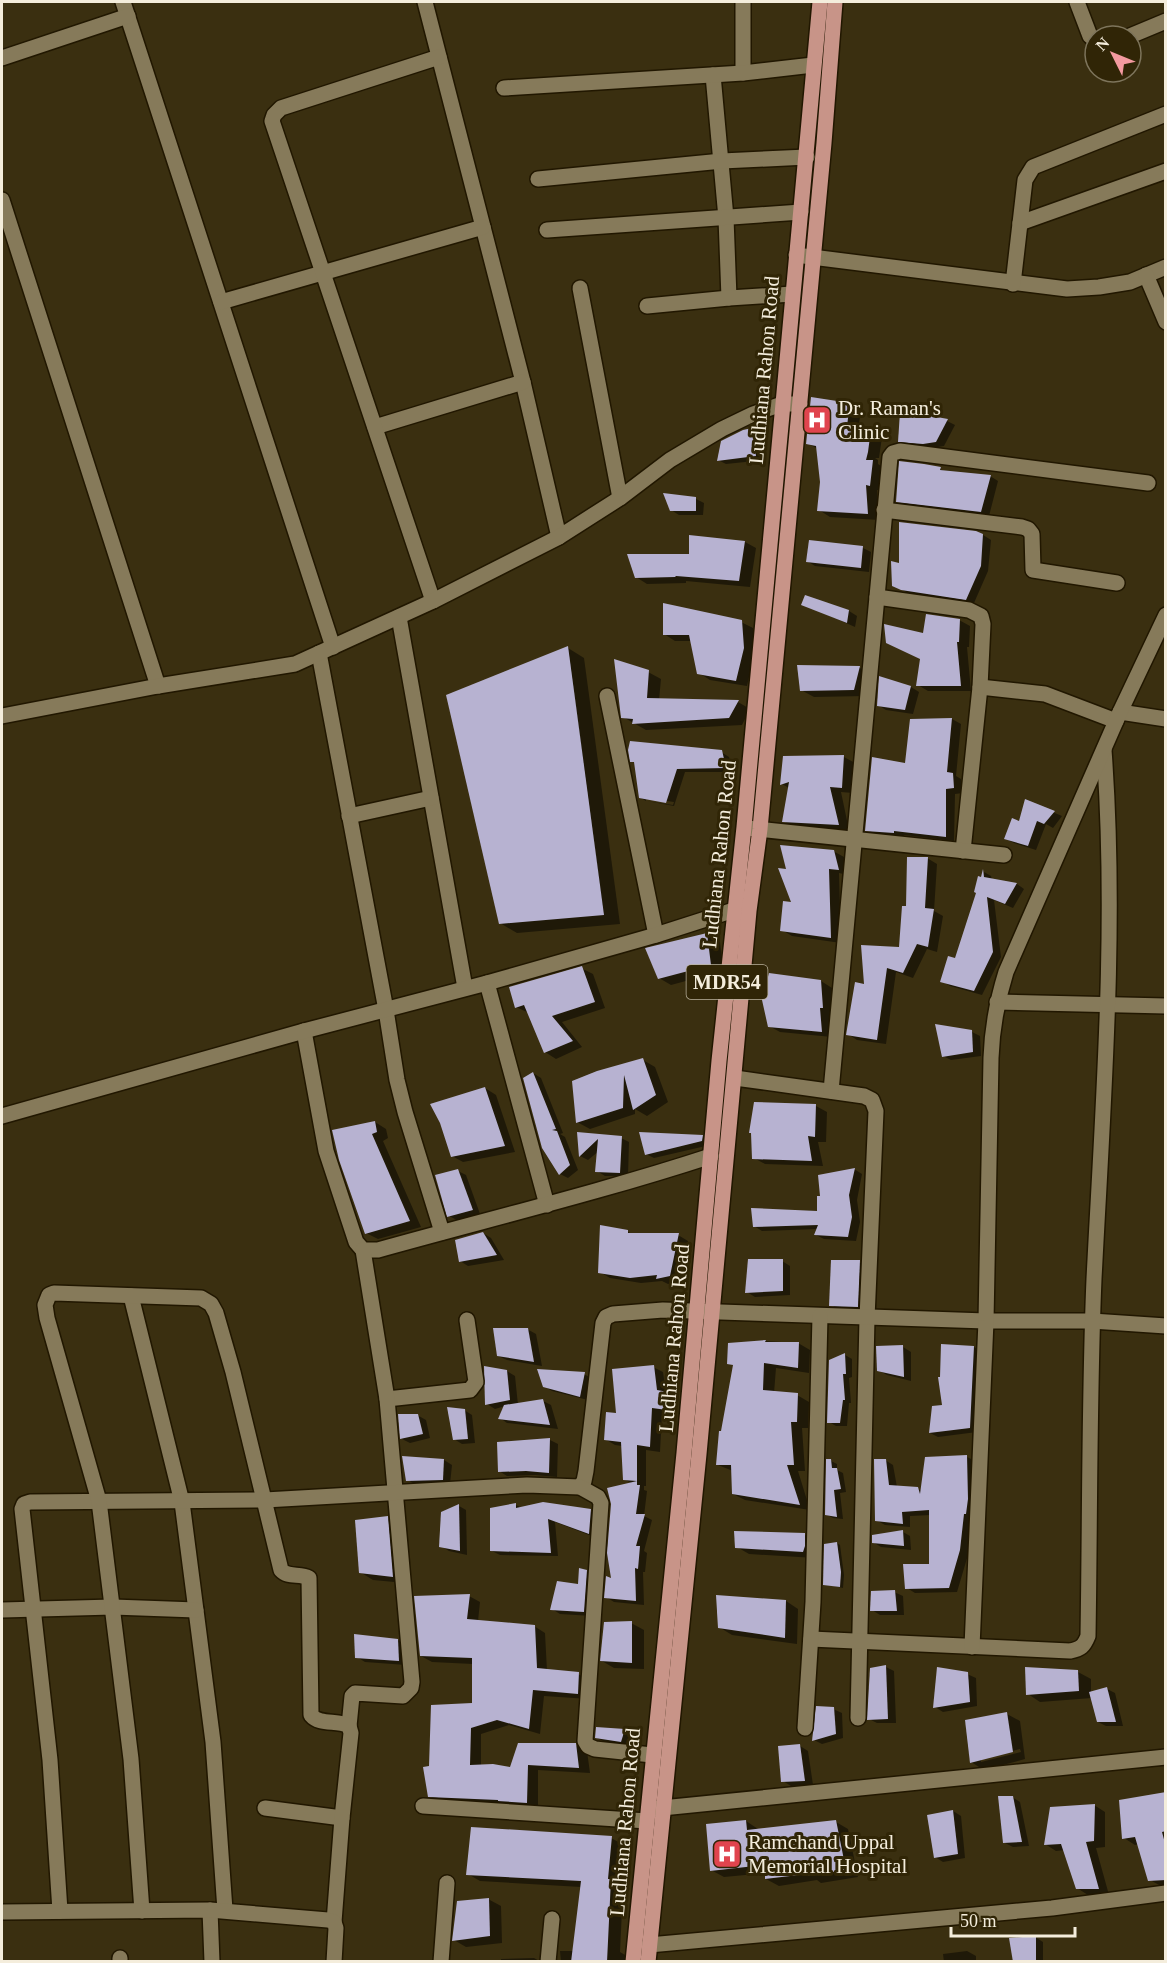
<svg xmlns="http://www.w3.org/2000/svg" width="1167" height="1963" font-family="'Times New Roman',serif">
<rect width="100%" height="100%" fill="#3a2f10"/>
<g fill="#0007" fill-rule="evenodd">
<polygon points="850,405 861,411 858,429 871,431 882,437 879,458 875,458 878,460 878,464 884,468 881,491 877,490 879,520 830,517 819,510 822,482 818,449 807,443"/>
<polygon points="901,414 947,421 955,425 944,446 932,448 907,445 899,441"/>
<polygon points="752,430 760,435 764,460 726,464 718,460"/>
<polygon points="940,469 945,472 990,476 998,481 989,516 905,505 897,501"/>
<polygon points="696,499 704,503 703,515 679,515 671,510"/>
<polygon points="983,535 991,540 988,571 974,603 910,594 893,585 900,565"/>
<polygon points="745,542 756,548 750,587 686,581 686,583 647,584 636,577 690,555"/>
<polygon points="863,548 871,552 869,572 815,566 807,561"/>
<polygon points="803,604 849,611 857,616 855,627"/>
<polygon points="959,620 970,626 969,647 967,647 971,691 928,691 918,685 924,634"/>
<polygon points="741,622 753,628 754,655 747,686 710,680 699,673 692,641 675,641 664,634"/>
<polygon points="568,648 584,658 620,924 517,933 500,923"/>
<polygon points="799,667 860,668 872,675 866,696 814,697 801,690"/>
<polygon points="648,672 661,679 659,700 738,702 750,709 742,725 646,730 623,717"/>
<polygon points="911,687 919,692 913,714 886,710 878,705"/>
<polygon points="952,719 961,724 956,776 961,779 963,793 955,794 954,841 904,835 903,838 876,835 867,830 906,764 911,721"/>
<polygon points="721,752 729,757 733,772 685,772 674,806 647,801 673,805 674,802 646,798 646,801 641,798 635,763 632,761"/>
<polygon points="844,757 855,763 853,793 841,792 849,830 794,827 783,821 789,788 782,784"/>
<polygon points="1026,801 1062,816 1053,828 1046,824 1036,850 1014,843 1006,839 1020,823"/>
<polygon points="833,851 844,857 848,875 839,873 841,943 792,936 782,930 794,904 788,871"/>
<polygon points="927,858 937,864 934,911 943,916 937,952 927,949 913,978 896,972 886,1044 857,1040 848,1034 865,985 901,948 908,908"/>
<polygon points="984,872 991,876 992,880 1017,884 1024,889 1013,908 994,900 1001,957 982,995 950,986 942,981 956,960"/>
<polygon points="707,935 720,942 723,971 671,985 659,978 647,949"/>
<polygon points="581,968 593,974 605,1008 562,1022 582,1047 556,1059 545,1052 529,1013 516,1007"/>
<polygon points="821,981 832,988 833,1014 830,1013 832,1037 780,1032 769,1026"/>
<polygon points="972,1032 980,1036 981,1056 951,1060 943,1056"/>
<polygon points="643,1060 655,1067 668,1102 647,1116 635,1109 635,1114 590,1129 577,1122 574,1082"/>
<polygon points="533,1073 541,1078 563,1133 560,1134 565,1137 578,1170 568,1178 560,1174"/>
<polygon points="485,1088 496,1095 515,1152 463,1162 452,1156"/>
<polygon points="816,1106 827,1112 826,1142 818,1142 823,1166 765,1164 754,1158 753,1134"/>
<polygon points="375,1122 386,1129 388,1138 383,1141 421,1227 378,1239 366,1233 334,1131"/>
<polygon points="578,1134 621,1138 629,1142 628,1176 605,1176 597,1171 599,1151 588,1160 580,1156"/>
<polygon points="702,1136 710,1141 710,1145 654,1158 646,1154"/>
<polygon points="854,1169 862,1174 857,1200 860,1222 856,1241 824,1239 816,1235 818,1229 762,1231 754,1226 819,1213"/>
<polygon points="458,1171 466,1175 480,1214 457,1220 449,1216"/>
<polygon points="627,1231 633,1235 678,1235 688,1241 680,1281 668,1284 662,1281 641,1283 610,1278 600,1272"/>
<polygon points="483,1233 491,1238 504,1260 468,1266 460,1261"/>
<polygon points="782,1261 790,1266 790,1295 755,1297 747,1292"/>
<polygon points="859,1262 872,1269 870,1313 844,1312 831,1305"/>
<polygon points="527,1329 536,1334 542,1366 507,1360 498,1356"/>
<polygon points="765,1341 798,1343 810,1350 809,1373 776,1368 774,1393 797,1395 809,1402 808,1428 802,1428 805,1471 798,1471 810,1510 745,1500 733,1494 733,1471 718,1465 734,1366 729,1363"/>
<polygon points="903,1347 911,1352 911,1381 887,1375 878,1370"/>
<polygon points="974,1347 982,1352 977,1432 938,1437 930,1433"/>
<polygon points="845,1355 852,1359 852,1377 849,1378 851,1403 849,1403 847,1426 836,1426 829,1422"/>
<polygon points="653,1367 663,1372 666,1393 677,1399 676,1415 662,1413 660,1452 646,1450 646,1486 644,1486 644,1490 647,1491 644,1516 652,1520 644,1551 647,1553 645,1572 643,1572 644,1605 614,1602 606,1597 613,1580 633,1484 624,1479 622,1446 615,1445 605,1439 617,1415"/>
<polygon points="507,1371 515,1376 518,1405 543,1401 551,1405 558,1429 507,1423 500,1418 505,1406 495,1409 487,1404"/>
<polygon points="584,1374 592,1379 588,1400 552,1391 544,1386"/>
<polygon points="464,1410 472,1415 475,1443 462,1444 454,1439"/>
<polygon points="417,1415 426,1420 430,1438 410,1443 402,1439"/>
<polygon points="550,1440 558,1444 557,1477 535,1475 507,1476 499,1471"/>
<polygon points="967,1457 975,1461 972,1517 968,1555 957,1592 915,1593 907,1588 931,1566 931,1515 910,1516 910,1527 885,1525 876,1520 885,1460 893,1465 897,1487 918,1489 922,1491"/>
<polygon points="404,1458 444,1460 452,1465 450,1484 416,1485 408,1480"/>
<polygon points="831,1461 837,1464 837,1470 843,1473 846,1492 840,1493 843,1519 833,1518 826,1514"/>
<polygon points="516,1505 522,1508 590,1511 598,1516 597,1538 555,1522 558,1556 500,1555 492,1551"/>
<polygon points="459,1506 466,1510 467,1555 449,1551 441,1546"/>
<polygon points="387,1518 400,1525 405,1583 373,1580 360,1572"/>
<polygon points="903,1532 910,1536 911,1550 881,1547 873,1542"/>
<polygon points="805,1535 817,1542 815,1558 749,1554 737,1547"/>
<polygon points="837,1543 840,1545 844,1575 843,1588 825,1584"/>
<polygon points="586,1571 594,1576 592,1616 560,1614 552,1609 580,1586"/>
<polygon points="894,1592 903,1596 904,1615 880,1615 872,1610"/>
<polygon points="469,1596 480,1602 478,1621 534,1626 545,1633 547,1671 578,1674 589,1680 589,1699 544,1696 540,1734 509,1725 481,1734 481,1766 511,1769 575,1745 587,1751 590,1773 538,1770 538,1809 441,1802 429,1796 430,1768 473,1704 473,1664 432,1662 421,1656"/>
<polygon points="786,1601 798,1609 797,1644 732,1635 719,1627"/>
<polygon points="631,1623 644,1630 644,1669 614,1668 602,1661"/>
<polygon points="398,1640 406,1645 406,1665 365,1662 357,1657"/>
<polygon points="886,1667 894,1671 896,1723 877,1723 869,1719"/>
<polygon points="1078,1672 1091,1679 1091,1693 1107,1689 1115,1693 1123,1726 1106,1726 1098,1722 1092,1698 1040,1702 1028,1694"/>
<polygon points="967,1674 976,1678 977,1706 943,1712 935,1707"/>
<polygon points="833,1709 842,1713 843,1738 822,1744 814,1740"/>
<path d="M1007 1714 1020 1721 1025 1759 984 1770 971 1762ZM1020 1749 1021 1752 981 1762V1759Z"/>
<polygon points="624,1731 632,1735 629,1746 605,1742 597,1738"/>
<polygon points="800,1746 808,1751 813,1785 791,1786 783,1781"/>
<polygon points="1166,1794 1166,1886 1161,1886 1150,1880 1139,1844 1135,1845 1124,1838"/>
<polygon points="1012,1797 1020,1802 1029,1846 1013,1847 1005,1843"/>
<polygon points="1094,1805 1105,1812 1105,1847 1096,1848 1109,1895 1088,1895 1077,1888 1065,1850 1056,1851 1045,1844"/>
<polygon points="953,1811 961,1816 965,1858 943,1862 935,1857"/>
<polygon points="746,1821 758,1829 759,1831 836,1822 848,1829 858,1877 821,1883 817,1880 779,1886 766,1879 766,1873 724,1877 711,1870"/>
<polygon points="611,1838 624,1845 620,1886 623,1888 620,1952 632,1959 631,1962 561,1962 560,1951 574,1951 581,1887 480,1881 468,1874"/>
<polygon points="488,1899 501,1906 502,1943 466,1947 454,1940"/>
<polygon points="1035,1937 1043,1942 1043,1962 1014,1962"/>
<polygon points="967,1951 976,1956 976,1962 944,1962 943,1954"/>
<polygon points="534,1958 541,1962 501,1962 501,1959"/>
</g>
<g fill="#b7b2d1">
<polygon points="811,397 850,403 847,426 871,429 868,452 866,452 868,452 866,460 873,460 870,486 866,485 868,514 817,511 820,482 816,446 806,444"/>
<polygon points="900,412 920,414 948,419 936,442 923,444 898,442"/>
<polygon points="752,428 756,456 717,461 721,441 743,430"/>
<polygon points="899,461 924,464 941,467 940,470 991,475 981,512 896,502"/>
<polygon points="663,493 696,497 696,511 670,511"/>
<polygon points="899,522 976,531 983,534 981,566 966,600 901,590 892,586 891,561 899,563"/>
<polygon points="689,535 745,541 739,581 676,576 675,577 635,578 627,554 689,554"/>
<polygon points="809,540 863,546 861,568 806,562"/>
<polygon points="805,595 849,610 847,623 801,605"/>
<polygon points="663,603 742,620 744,648 736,681 697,674 689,635 663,635"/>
<polygon points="926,614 960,619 959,642 957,642 961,686 916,686 920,659 886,643 884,624 923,633"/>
<polygon points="568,646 604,915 499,924 446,695"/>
<polygon points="614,659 649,670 647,698 739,700 729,718 632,724 633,719 621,718"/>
<polygon points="797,665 860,666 854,690 800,691"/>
<polygon points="879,676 911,686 905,710 877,706"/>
<polygon points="952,718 947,772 953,773 954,788 946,789 946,837 894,831 894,833 865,831 872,757 905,763 910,719"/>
<polygon points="630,741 722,750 726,768 677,769 666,803 639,798 634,762 630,762 628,750"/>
<polygon points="844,755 842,788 830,787 839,825 782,822 789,782 780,785 783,756"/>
<polygon points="1025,799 1055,811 1044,824 1037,821 1028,846 1004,839 1012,818 1019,821"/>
<polygon points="780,845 834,850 839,870 829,869 831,938 780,931 783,901 791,902 778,868 786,869"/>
<polygon points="907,857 928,857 925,908 934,909 928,947 917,944 903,973 887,968 877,1040 846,1035 855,982 864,984 861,945 899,947 902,906 906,906"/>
<polygon points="983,869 984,877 1017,883 1005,904 987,897 993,952 974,991 940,982 948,956 955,958 976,893 974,892 978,876 981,877"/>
<polygon points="707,933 711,965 658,979 645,948"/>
<polygon points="582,966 595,1002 552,1016 573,1041 544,1053 524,1005 515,1008 509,987"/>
<polygon points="769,973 821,980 823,1008 820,1008 822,1032 768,1027 762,1000"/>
<polygon points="935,1024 972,1030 973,1052 942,1057"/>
<polygon points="643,1058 656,1095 633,1110 624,1075 623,1108 576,1123 572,1081 597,1071"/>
<polygon points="533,1072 556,1129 552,1130 557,1131 570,1165 559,1175 542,1148 523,1078"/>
<polygon points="485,1087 505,1146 451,1157 440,1123 430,1104"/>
<polygon points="754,1102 816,1104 815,1137 808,1136 812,1161 752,1159 751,1133 749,1133"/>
<polygon points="375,1121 377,1132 372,1134 410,1221 365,1234 339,1160 332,1130"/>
<polygon points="577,1132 622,1136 620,1173 595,1172 598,1139 579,1157"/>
<polygon points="639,1132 703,1135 702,1141 645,1155"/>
<polygon points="855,1168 849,1195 852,1217 848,1237 814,1235 818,1225 753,1227 751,1208 817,1211 817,1196 820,1196 818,1175"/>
<polygon points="458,1169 473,1210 447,1217 435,1175"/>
<polygon points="600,1225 628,1230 628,1233 679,1233 670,1276 656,1279 657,1275 630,1278 598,1273"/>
<polygon points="483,1232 497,1255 459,1262 455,1240"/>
<polygon points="748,1259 783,1259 783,1291 745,1293"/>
<polygon points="831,1260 860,1260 858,1307 829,1306"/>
<polygon points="493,1328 528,1328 534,1362 497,1356"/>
<polygon points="766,1340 765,1342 799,1342 798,1368 764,1363 763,1390 798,1393 797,1422 791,1422 794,1465 787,1465 800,1505 732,1494 731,1465 716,1465 719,1431 721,1431 733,1365 727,1364 728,1343"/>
<polygon points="941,1344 974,1346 970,1428 929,1433 932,1406 942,1405 938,1377 940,1377"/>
<polygon points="903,1345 904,1377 877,1371 876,1346"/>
<polygon points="845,1353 846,1374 843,1374 845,1400 843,1400 840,1423 827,1423 829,1360"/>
<polygon points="654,1365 657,1390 668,1392 667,1410 652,1408 650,1447 637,1445 637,1481 623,1480 621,1442 604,1440 606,1412 616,1413 612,1369"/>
<polygon points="484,1366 507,1370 510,1400 485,1405"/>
<polygon points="537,1369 585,1372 580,1397 543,1387"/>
<polygon points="543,1399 550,1425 498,1419 504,1405"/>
<polygon points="447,1407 465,1409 468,1439 453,1440"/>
<polygon points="398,1414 418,1414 423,1434 400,1439"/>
<polygon points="550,1438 549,1473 526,1471 498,1472 497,1442"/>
<polygon points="967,1455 968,1499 966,1514 964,1514 960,1550 949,1588 905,1589 903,1564 929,1564 929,1510 902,1512 903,1524 875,1521 874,1459 886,1459 889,1485 918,1487 920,1494 925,1457"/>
<polygon points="402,1456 444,1459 443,1480 406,1481"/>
<polygon points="826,1459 831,1459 832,1468 837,1468 841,1489 834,1490 837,1517 825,1515"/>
<polygon points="637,1481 637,1485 640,1485 636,1514 645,1514 636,1546 640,1546 638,1569 635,1568 636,1601 604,1598 606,1576 611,1578 607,1553 611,1504 607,1488"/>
<polygon points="543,1502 591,1509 589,1534 548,1519 551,1553 490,1551 490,1508 516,1503 516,1508"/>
<polygon points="459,1504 460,1551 439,1547 441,1512"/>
<polygon points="388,1516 393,1577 359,1573 355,1520"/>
<polygon points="903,1530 904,1546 872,1543 872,1535"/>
<polygon points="734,1531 805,1533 805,1546 803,1552 735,1548"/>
<polygon points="837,1542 841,1572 840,1587 823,1585 824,1544"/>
<polygon points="579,1568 587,1570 584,1612 550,1610 557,1581 578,1584"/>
<polygon points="895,1590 897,1611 870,1611 871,1591"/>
<polygon points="470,1594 467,1619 535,1625 537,1668 579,1672 578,1694 533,1690 529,1729 497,1720 471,1728 470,1765 493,1764 510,1767 518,1743 576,1743 579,1768 528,1765 527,1803 498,1801 498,1800 428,1797 423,1767 429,1766 431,1705 472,1703 472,1658 420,1656 414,1596"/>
<polygon points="716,1595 786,1600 785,1638 718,1628"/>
<polygon points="632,1621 632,1663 600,1661 604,1622"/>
<polygon points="354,1634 398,1639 399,1661 355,1658"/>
<polygon points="886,1665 888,1719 867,1720 870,1668"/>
<polygon points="937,1667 968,1672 970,1702 933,1708"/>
<polygon points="1025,1667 1078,1670 1079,1691 1026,1695"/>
<polygon points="1107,1687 1116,1722 1097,1722 1089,1692"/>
<polygon points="816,1706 834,1707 836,1734 812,1741"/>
<polygon points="1007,1712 1013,1752 970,1763 965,1720"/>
<polygon points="596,1727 625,1729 621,1742 595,1738"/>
<polygon points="800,1744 805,1781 781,1782 778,1746"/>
<polygon points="1166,1792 1166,1831 1162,1832 1166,1847 1166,1880 1148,1881 1135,1837 1122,1839 1119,1800"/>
<polygon points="998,1796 1013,1796 1022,1842 1003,1843"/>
<polygon points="1095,1804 1094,1841 1086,1842 1099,1889 1076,1889 1061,1844 1044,1845 1050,1807"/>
<polygon points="953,1810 958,1854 934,1858 927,1815"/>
<polygon points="746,1820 747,1830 836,1820 846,1870 807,1876 807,1874 765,1879 765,1865 710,1871 706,1824"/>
<polygon points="471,1827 612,1836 608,1879 611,1879 607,1962 571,1962 581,1881 466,1875"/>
<polygon points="489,1898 490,1936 452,1941 457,1901"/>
<polygon points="1036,1936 1036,1962 1013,1962 1009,1938"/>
</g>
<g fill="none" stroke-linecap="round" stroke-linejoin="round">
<g stroke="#211700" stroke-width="18">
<g id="minor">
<polyline points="123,2 333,647"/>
<polyline points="425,2 523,382 559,537"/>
<polyline points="1077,2 1090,36 1095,40"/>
<polyline points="1130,36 1166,21"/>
<polyline points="2,58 128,16"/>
<polyline points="743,73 743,2"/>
<polyline points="713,75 726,218 729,298"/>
<polyline points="504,88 743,73 813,65"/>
<polyline points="538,179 722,161 807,157"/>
<polyline points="2,200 158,686"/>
<polyline points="1020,223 1166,171"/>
<polyline points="547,230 801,212"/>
<polyline points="796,255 1067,289 1099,287 1130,282 1166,267"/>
<polyline points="1146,275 1166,322"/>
<polyline points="1013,284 1025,180 1033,167 1166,114"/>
<polyline points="580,288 620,498"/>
<polyline points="221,302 483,227"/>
<polyline points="647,306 729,298 792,294"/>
<polyline points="375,427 523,382"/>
<polyline points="884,510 1022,527 1028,529 1032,534 1033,570 1117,583"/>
<polyline points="877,597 969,610 981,616 983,624 980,687 963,851"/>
<polyline points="433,601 272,121 274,115 281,108 439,57"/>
<polyline points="399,617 465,988"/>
<polyline points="319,653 386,1010 397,1080 405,1112 442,1232"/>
<polyline points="980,687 1045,694 1116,721"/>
<polyline points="607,696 656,935"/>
<polyline points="1120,712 1166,719"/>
<polyline points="2,716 158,686 295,664 433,601 559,537 620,498 670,460 722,429 753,414 782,404 800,404"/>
<polyline points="349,816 431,798"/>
<polyline points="747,828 1004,855"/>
<polyline points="487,983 547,1205"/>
<polyline points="997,1002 1166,1006"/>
<path d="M304 1031 326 1151 356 1242 363 1250H378C489 1219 601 1192 711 1156"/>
<polyline points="735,1078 864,1096 872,1100 876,1111 867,1318 858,1718"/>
<polyline points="831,1091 890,457 893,453 900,451 1148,483"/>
<polyline points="2,1116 304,1031 487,983 656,935 734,910"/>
<polyline points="131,1296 182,1502 213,1742 225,1910"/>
<polyline points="387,1399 470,1390 476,1382 467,1320"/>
<polyline points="580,1487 584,1481 586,1471 603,1323 606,1317 613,1314 663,1310 986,1321 1092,1321 1166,1326"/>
<polyline points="2,1610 113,1607 196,1610"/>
<path d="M811 1639 1070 1651C1081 1649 1084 1646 1088 1636 1090 1517 1089 1398 1094 1279 1103 1103 1117 926 1104 750"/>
<path d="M972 1647 986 1321 991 1058C992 1028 997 1001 1006 972L1120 712 1166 615"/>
<polyline points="349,1726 352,1696 355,1693 403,1696 411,1688 412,1682 387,1399 363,1250"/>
<polyline points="805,1728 813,1602 820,1316"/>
<polyline points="423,1806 647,1821"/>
<polyline points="265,1808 342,1818"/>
<polyline points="652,1809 1166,1757"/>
<polyline points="210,1910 212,1962"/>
<polyline points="60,1911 50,1760 22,1509 24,1504 30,1502 265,1500 527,1485 580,1487 598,1497 601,1503 585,1741 588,1746 595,1749 652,1755"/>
<path d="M142 1911 131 1759 99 1501 47 1318 45 1305 49 1295 54 1293 201 1298 211 1304 216 1313 233 1372 281 1570C288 1578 300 1573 309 1578L311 1715C320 1726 338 1719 349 1726L351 1733 342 1818 334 1922"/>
<polyline points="2,1912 210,1910 328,1920 334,1922 336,1928 334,1962"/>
<polyline points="649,1945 1052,1908 1166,1893"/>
<polyline points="120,1958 120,1962"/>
<polyline points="441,1962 447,1883"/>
<polyline points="548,1962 552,1919"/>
</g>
</g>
<g stroke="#211700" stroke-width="18">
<g id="major">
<polyline points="633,1962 684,1453 719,1061 744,827 820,2"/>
<polyline points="648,1962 699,1454 749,911 760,829 824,143 835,2"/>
</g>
</g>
<use href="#minor" stroke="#867a5a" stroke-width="15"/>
<use href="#major" stroke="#c89488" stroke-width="15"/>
</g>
<defs>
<g id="hospital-square" transform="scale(1.5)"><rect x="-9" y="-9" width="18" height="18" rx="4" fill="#e0444e" stroke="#302506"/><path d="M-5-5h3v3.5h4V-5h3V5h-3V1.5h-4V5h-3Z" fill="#fff"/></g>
</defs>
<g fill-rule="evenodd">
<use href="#hospital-square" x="817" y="420"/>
<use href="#hospital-square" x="727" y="1854"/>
</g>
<g text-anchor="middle" stroke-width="6" stroke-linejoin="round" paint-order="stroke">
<rect fill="#302506" stroke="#b9b19c" stroke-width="1.5" x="686.5" y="965" width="81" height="34" rx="4.5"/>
<g font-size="20" font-weight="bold" fill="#f4eddc">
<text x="727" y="989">MDR54</text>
</g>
<g font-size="21" fill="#f4eddc" stroke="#302506">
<text transform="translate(764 370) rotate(-85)" y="7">Ludhiana Rahon Road</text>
<text transform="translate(719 854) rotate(-84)" y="7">Ludhiana Rahon Road</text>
<text transform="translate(674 1338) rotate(-85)" y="7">Ludhiana Rahon Road</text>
<text transform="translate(625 1822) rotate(-85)" y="7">Ludhiana Rahon Road</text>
</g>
<g font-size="21" fill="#f4eddc" stroke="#302506" text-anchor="start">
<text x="838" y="415">Dr. Raman's<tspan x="838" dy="24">Clinic</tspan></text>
<text x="748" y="1849">Ramchand Uppal<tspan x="748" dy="24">Memorial Hospital</tspan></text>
</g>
</g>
<rect width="1167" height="1963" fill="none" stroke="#f4eddc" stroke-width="6"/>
<g transform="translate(1113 54) rotate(313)"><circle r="28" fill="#302506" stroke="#7e755c" stroke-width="1.5"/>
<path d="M0-4.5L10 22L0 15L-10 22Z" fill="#f49aa0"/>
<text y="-9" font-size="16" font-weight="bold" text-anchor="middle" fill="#f4eddc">N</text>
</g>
<path d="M951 1927v9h124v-9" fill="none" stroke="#f4eddc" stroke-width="3"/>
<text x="960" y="1927" font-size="18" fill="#f4eddc" stroke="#302506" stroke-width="4.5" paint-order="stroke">50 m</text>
</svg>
